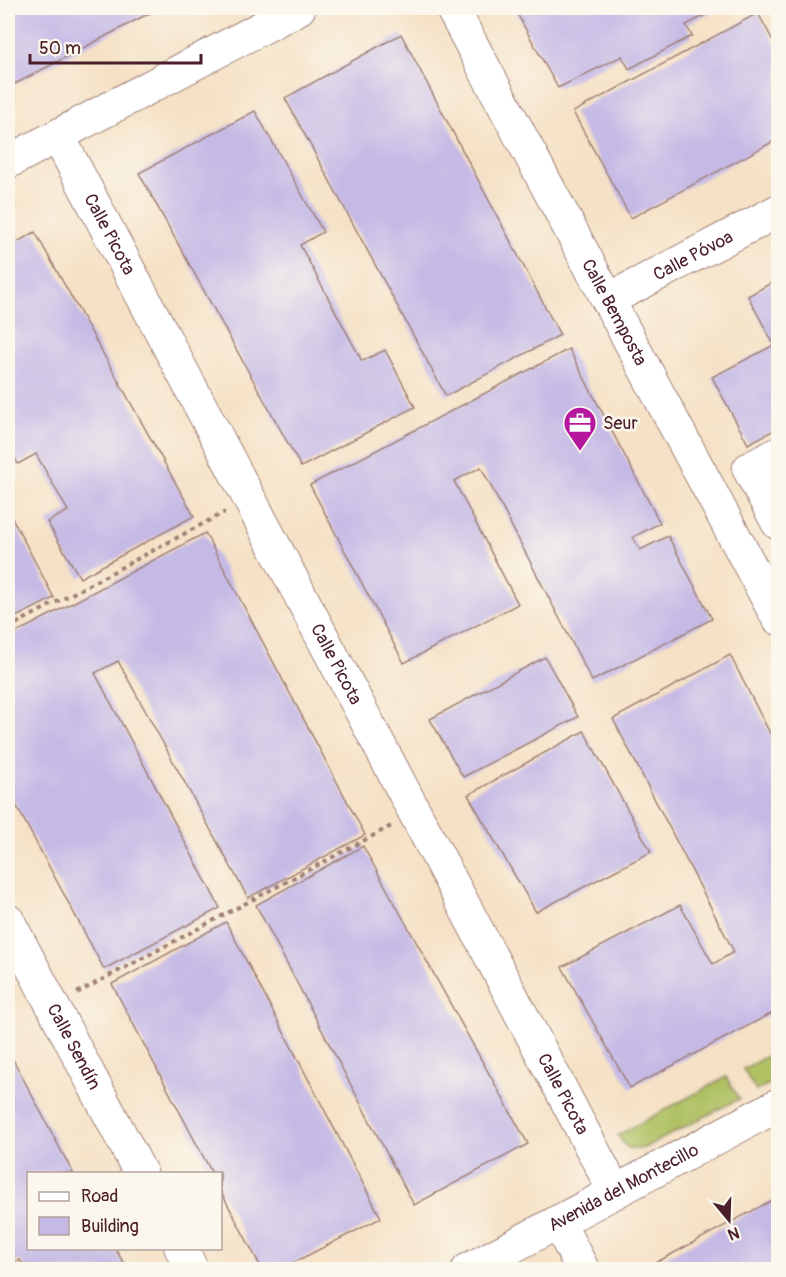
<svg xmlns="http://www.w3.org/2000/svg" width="786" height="1277" font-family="Pangolin,sans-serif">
<rect width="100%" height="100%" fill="#fbf7ec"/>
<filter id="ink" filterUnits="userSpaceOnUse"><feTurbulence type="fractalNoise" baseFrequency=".0167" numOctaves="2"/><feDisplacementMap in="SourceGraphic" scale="12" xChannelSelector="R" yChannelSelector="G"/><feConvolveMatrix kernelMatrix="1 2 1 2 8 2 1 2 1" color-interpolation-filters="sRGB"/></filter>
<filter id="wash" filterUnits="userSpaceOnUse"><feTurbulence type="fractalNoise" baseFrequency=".008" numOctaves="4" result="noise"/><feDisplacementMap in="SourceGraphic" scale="24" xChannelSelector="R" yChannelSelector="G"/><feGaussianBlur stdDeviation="1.35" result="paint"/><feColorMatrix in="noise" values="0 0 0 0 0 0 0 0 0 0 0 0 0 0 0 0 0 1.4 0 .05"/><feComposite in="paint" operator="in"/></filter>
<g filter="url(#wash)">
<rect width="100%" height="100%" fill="#f5e1c5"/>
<g fill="#afc164" stroke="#7c7048" stroke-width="1.5">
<polygon points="778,1050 778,1079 756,1091 743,1069"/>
<path d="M726 1077 739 1099 644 1148C630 1151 624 1148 618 1135Z"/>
</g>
<g id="blocks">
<g fill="#c5b9e5">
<polygon points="8,8 159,8 15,84 8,70"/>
<polygon points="514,8 719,8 686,25 692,36 629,69 622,56 558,88"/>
<polygon points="758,13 778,50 778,139 631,218 573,112"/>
<polygon points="401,34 560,335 446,396 285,98"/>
<polygon points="255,111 323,232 300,245 362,361 385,350 415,407 301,467 139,173"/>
<polygon points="35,232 194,516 80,578 47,522 68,511 36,454 18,464 8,445 8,247"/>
<polygon points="778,279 778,428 748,444 712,377 774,345 748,296"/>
<polygon points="569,349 660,523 633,537 640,550 668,536 712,619 592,681 481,467 454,481 518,604 404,663 310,485"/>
<polygon points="8,510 54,598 8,621"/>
<polygon points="205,533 365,835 248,898 118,661 95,673 220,908 104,969 8,790 8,637"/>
<polygon points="730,655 778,749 778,1010 630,1088 562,967 680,905 713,964 734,952 613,719"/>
<polygon points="545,657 578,717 463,777 430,719"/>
<polygon points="584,731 651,852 536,912 468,795"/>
<polygon points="363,846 528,1144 414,1205 256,905"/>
<polygon points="226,922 381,1218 281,1269 262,1269 220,1190 220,1173 212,1173 112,984"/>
<polygon points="8,1050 73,1173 28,1173 28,1248 115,1248 127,1269 26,1269 20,1260 8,1266"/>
<polygon points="778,1197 778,1269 644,1269"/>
<polygon points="159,1262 163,1269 145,1269"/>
</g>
</g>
</g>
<g filter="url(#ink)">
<use href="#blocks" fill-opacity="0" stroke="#a08078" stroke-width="1.5"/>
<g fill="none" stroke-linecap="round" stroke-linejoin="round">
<g stroke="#a08078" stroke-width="35">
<g id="minor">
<path id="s1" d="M452 8 778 618"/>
<path id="s2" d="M58 136 615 1192"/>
<polyline points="8,162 299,8"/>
<path id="s3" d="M608 300 778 211"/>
<polyline points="778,523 749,469 778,454"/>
<path id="s4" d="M8 921 141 1174"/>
<polyline points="558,1222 583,1270"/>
<polyline points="181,1248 192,1270"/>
<path id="s5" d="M468 1270 778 1105"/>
</g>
</g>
<g stroke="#a08078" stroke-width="4" stroke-dasharray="4.5 4.5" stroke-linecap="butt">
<polyline points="8,628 225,512"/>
<polyline points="77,993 393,825"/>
</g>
<use href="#minor" stroke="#fff" stroke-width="33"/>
</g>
</g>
<defs>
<g id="office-pin" transform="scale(1.725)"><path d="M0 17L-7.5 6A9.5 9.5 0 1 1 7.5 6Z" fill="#b5179e" stroke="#fbf7ec"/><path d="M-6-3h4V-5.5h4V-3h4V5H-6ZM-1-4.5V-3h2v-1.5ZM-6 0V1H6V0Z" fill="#fff"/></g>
</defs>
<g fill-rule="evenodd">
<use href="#office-pin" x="580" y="423"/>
</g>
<g text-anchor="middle" stroke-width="5" stroke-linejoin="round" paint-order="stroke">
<g font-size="18" fill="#4a1f2b" stroke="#fbf7ec">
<text dy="6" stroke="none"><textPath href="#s2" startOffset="111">Calle Picota</textPath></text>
<text dy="6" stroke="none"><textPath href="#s3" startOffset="96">Calle Póvoa</textPath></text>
<text dy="6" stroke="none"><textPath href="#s1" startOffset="345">Calle Bemposta</textPath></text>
<text dy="6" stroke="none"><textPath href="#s2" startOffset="597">Calle Picota</textPath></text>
<text dy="6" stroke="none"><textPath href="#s4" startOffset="142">Calle Sendín</textPath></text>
<text dy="6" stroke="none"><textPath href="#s2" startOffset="1083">Calle Picota</textPath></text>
<text dy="6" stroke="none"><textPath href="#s5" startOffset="176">Avenida del Montecillo</textPath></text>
</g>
<g font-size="18" fill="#4a1f2b" stroke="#fbf7ec" text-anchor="start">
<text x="603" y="429">Seur</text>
</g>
</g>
<rect width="786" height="1277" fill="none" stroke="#fbf7ec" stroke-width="30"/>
<rect x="27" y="1172" width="195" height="78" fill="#fbf7ec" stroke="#b4a19f" stroke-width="1.5"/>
<rect x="39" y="1192" width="30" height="9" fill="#ffffff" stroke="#b4a19f" stroke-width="1.5"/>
<text x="81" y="1202" font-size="18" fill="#4a1f2b">Road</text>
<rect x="39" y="1217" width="30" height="18" fill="#c5b9e5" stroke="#b4a19f" stroke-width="1.5"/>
<text x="81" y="1232" font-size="18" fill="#4a1f2b">Building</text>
<g transform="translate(729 1220) rotate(161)" stroke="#fbf7ec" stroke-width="4.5" paint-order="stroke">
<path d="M0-4.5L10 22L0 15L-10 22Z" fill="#4a1f2b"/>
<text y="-9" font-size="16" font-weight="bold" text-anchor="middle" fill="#4a1f2b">N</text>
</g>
<path d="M30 54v9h171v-9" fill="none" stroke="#4a1f2b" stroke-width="3"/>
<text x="39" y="54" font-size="18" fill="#4a1f2b" stroke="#fbf7ec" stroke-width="4.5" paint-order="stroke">50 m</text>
</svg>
